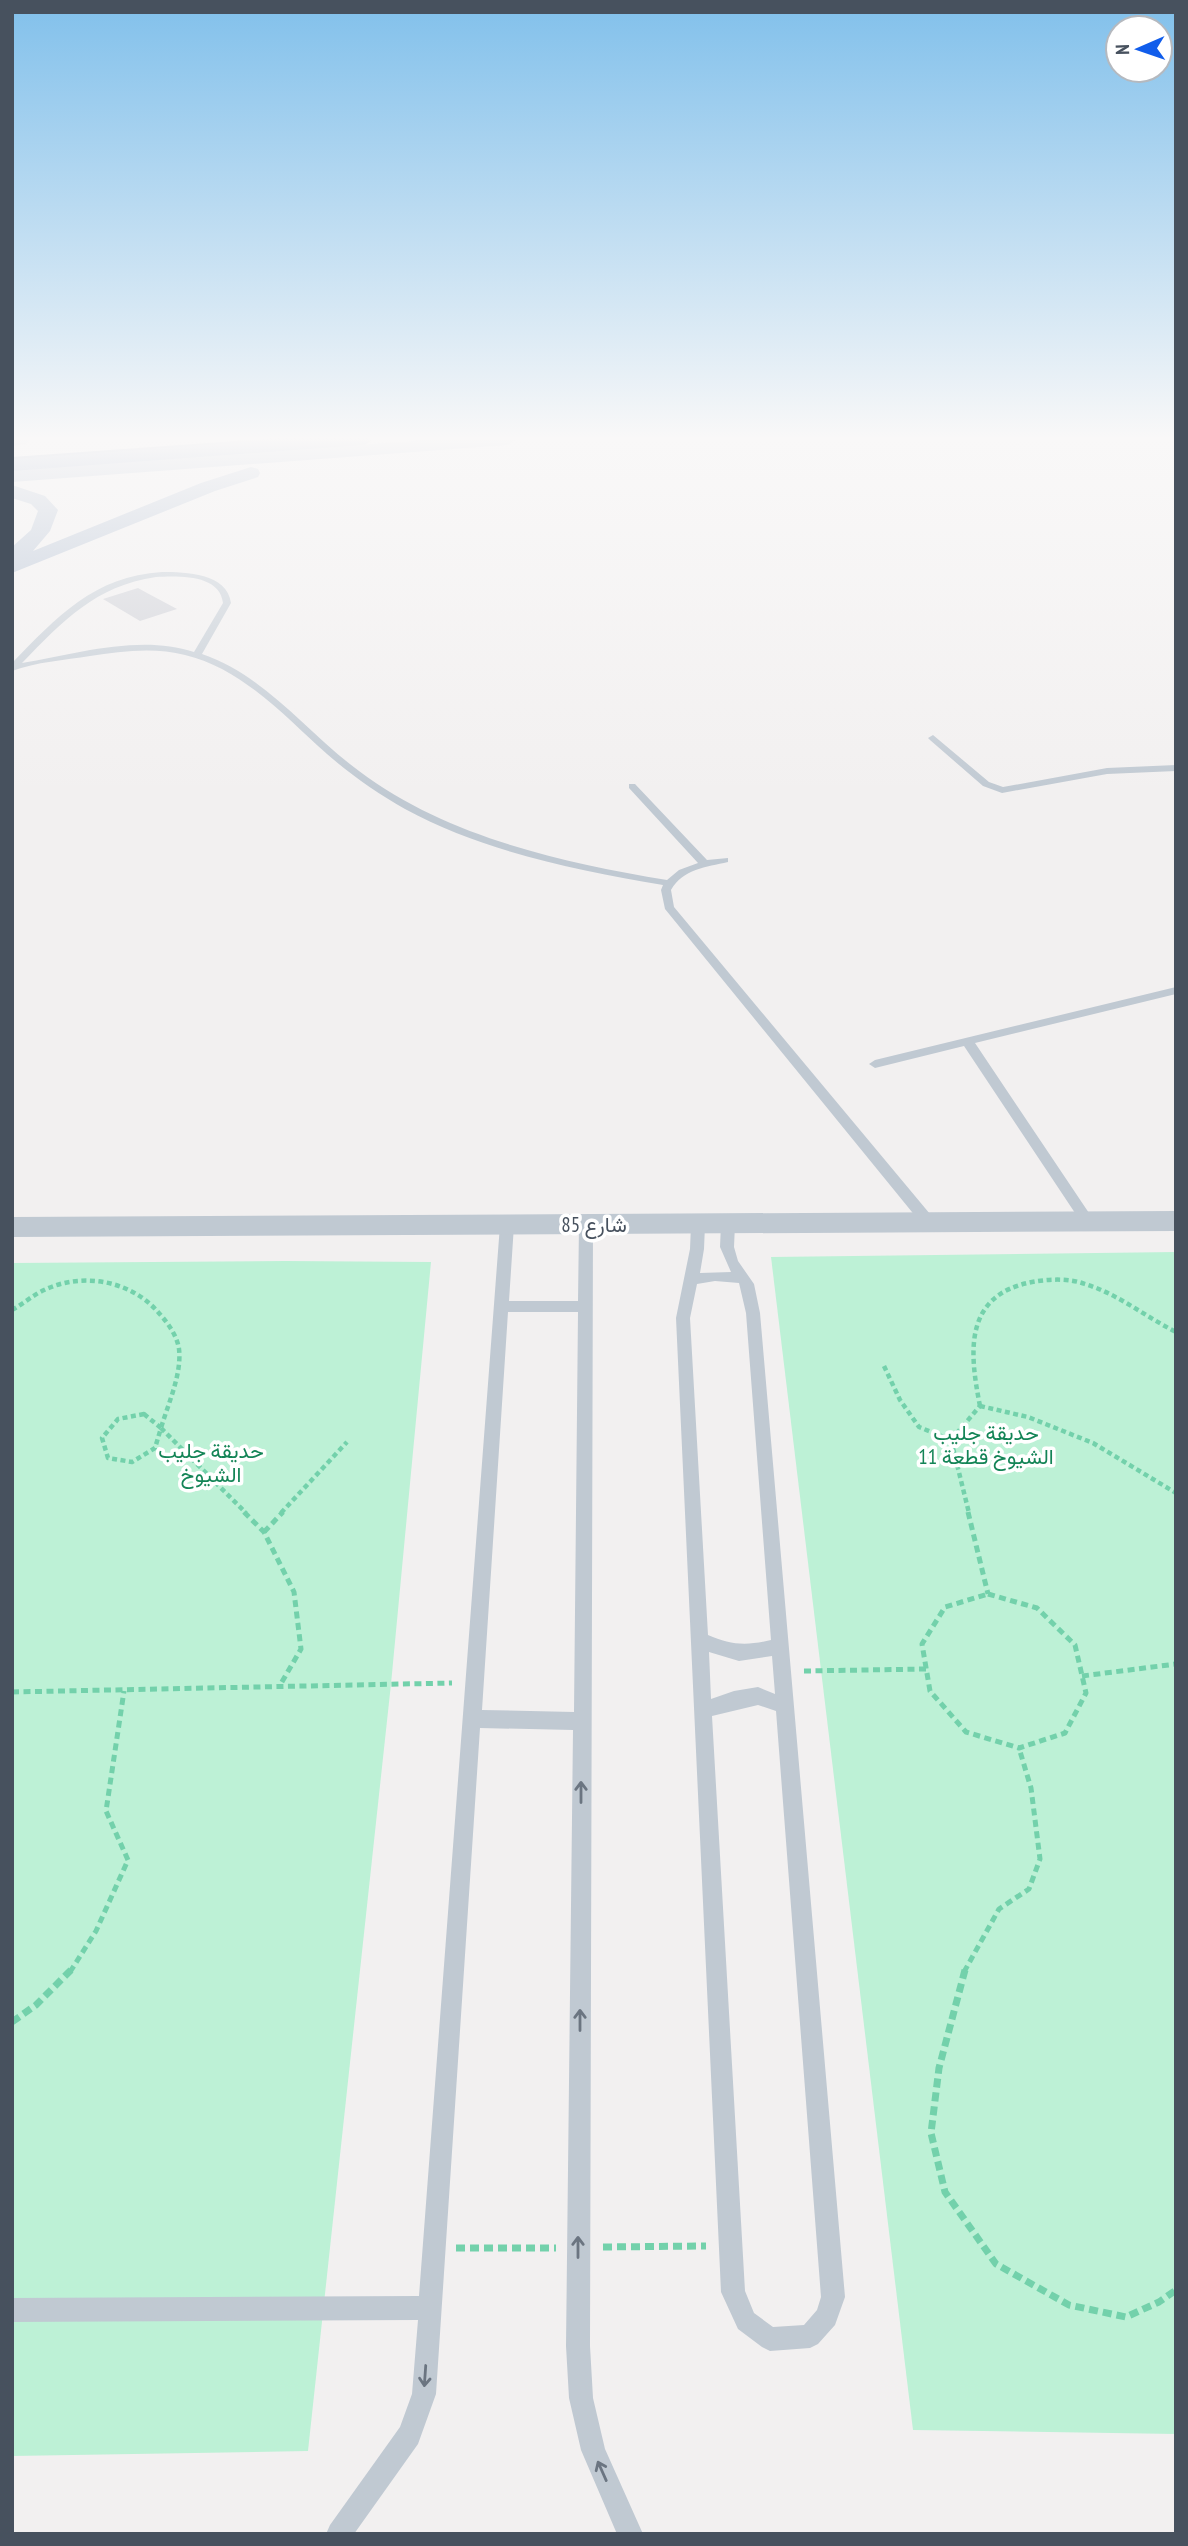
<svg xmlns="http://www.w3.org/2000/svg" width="1188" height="2546" font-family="'PT Sans Narrow',Vazirmatn,sans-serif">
<rect width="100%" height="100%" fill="#f2f0f0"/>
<g fill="#bdf1d6">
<polygon points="1176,1252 1176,2434 913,2430 771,1257"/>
<polygon points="285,1261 431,1262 391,1684 308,2451 12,2456 12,1263"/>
</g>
<polygon fill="#ccced5" points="138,588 147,593 177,609 140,621 103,599"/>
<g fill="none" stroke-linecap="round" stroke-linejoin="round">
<g stroke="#7188ad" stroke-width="4">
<polygon id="highway" points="278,440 369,440 360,445 12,471 12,459"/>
</g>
<g stroke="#73d1ab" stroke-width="4.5" stroke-dasharray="5 3.5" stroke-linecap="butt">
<path d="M12 1310C23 1304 33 1295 44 1290 82 1272 130 1280 158 1312 167 1322 177 1335 179 1349 182 1374 168 1404 161 1428"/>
<polyline points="884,1366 900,1400 919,1427 951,1440"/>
<path d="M980 1406C969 1351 964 1295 1032 1282 1049 1279 1069 1278 1085 1284 1118 1294 1146 1317 1176 1332"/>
<polyline points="980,1406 1028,1417 1093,1443 1176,1493"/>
<polygon points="144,1414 161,1428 155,1448 132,1462 108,1458 102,1438 118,1419"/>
<polyline points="161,1428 246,1513"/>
<polyline points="951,1440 969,1513"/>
<polyline points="951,1440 980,1406"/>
<polyline points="281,1513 347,1442"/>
</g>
<g stroke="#73d1ab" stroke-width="5" stroke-dasharray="7 4.5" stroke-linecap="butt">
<polyline points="244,1512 264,1532 294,1592 301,1649 279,1687"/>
<polyline points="968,1512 988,1594"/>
<polyline points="264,1532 283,1512"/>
<polygon points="988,1594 1037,1608 1075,1645 1086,1693 1065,1733 1019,1748 966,1732 930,1691 922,1644 945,1607"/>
<polyline points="804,1671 926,1669"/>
<polyline points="1082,1676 1176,1664"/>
<polyline points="12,1692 452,1683"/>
<polyline points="70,1972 96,1931 128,1860 106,1811 124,1691"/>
<polyline points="964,1972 999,1909 1029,1889 1040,1859 1031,1788 1019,1748"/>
</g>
<g stroke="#73d1ab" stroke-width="7" stroke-dasharray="9 5" stroke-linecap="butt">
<polyline points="965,1970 939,2068 931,2133 945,2192 996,2264 1069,2305 1126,2317 1159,2302 1176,2290"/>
<polyline points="12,2022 36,2005 71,1970"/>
<polyline points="603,2247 706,2246"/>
<polyline points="456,2248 556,2248"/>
</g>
<g fill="#c0c9d2" fill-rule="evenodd">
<path d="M162 572C186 572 227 573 231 603L202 654C266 676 306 732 359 771 447 837 560 862 667 880L679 870 698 863 629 788V784H635L707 860 728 858V862C706 867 683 869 671 890L674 907 935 1220 937 1224 935 1228H925L665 909 661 890 663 885C576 870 484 852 405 809 377 793 351 775 327 754 284 716 243 669 185 655 155 647 121 651 90 656 65 660 36 662 12 671V663C57 617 94 576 162 572ZM156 577C178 576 220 574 223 603L194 652C140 634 76 654 22 663 63 621 95 586 156 577Z"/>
<polygon points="933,735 989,782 1003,787 1107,768 1176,765 1176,771 1107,774 1002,793 983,786 930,740 928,738"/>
<polygon points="1176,987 1176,994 975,1043 1093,1219 1095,1222 1093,1225 1083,1225 964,1046 875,1068 869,1064 875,1060"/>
<path d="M728 1219 735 1224 734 1247 738 1261 754 1284 760 1313 845 2297 835 2325 818 2344 810 2348 770 2351 762 2347 738 2329 721 2292 676 1318 690 1249 691 1225 698 1220 705 1225 704 1249 700 1273 731 1272 720 1247 721 1224ZM715 1281 739 1283 746 1313 771 1640C747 1646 730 1645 708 1635L690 1318 697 1284ZM709 1652 739 1661 772 1656 775 1694 758 1687 734 1691 711 1699ZM758 1705 776 1711 821 2297 817 2310 804 2325 773 2327 754 2313 745 2291 712 1716Z"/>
<path d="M507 1220 514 1225 509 1301H578L579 1225 586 1220 593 1225 590 2346 593 2398 605 2449 643 2534H617L581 2450 569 2398 566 2346 573 1730 480 1728 436 2394 418 2444 354 2534H326L330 2525 400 2427 412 2394 418 2320 12 2322V2298L419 2296 500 1225ZM508 1312H578L574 1712 482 1710Z"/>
</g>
<polygon fill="#c0c9d2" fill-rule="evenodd" points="1176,1211 1176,1231 12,1237 12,1217"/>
<g fill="#aebcd0" fill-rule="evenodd">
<polygon points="12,440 29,440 26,444 12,446"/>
<polygon points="426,440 516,440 507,445 12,482 12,470"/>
<polygon points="251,467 258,469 260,473 258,477 215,491 12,573 12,547 31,530 38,511 31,504 12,498 12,485 45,496 58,510 50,531 33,551 201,483"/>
</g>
<use href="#highway" fill="#859dc1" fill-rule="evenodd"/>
</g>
<defs><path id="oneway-shaft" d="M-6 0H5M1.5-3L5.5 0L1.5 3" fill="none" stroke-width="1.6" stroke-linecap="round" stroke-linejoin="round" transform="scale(1.75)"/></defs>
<g stroke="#6b7581">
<use href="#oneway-shaft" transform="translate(581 1792) rotate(-90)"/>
<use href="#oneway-shaft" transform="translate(580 2020) rotate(-90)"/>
<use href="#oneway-shaft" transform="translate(578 2247) rotate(-90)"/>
<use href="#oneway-shaft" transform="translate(425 2376) rotate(94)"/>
<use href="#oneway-shaft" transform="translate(602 2471) rotate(-114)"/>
</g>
<linearGradient id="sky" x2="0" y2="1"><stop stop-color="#81c0eb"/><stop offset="0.55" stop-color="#f9f8f8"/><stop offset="1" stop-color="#f9f8f8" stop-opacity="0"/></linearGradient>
<rect width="1188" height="797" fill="url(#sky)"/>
<g text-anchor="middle" stroke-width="7" stroke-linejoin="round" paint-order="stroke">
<g font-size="21" fill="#47515e" stroke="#fff">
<text x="594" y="1232">شارع 85</text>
</g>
<g font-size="21" fill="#138456" stroke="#fff">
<text x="986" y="1440">حديقة جليب<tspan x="986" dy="24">الشيوخ قطعة 11</tspan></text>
<text x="211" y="1458">حديقة جليب<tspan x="211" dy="24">الشيوخ</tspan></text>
</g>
</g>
<rect width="1188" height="2546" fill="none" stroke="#47515e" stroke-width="28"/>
<g transform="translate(1139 49) rotate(268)"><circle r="33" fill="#ffffff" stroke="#b5b9bf" stroke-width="2"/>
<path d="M0-5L12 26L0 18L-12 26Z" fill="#115deb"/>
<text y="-10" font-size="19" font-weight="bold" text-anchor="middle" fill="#47515e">N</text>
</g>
</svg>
